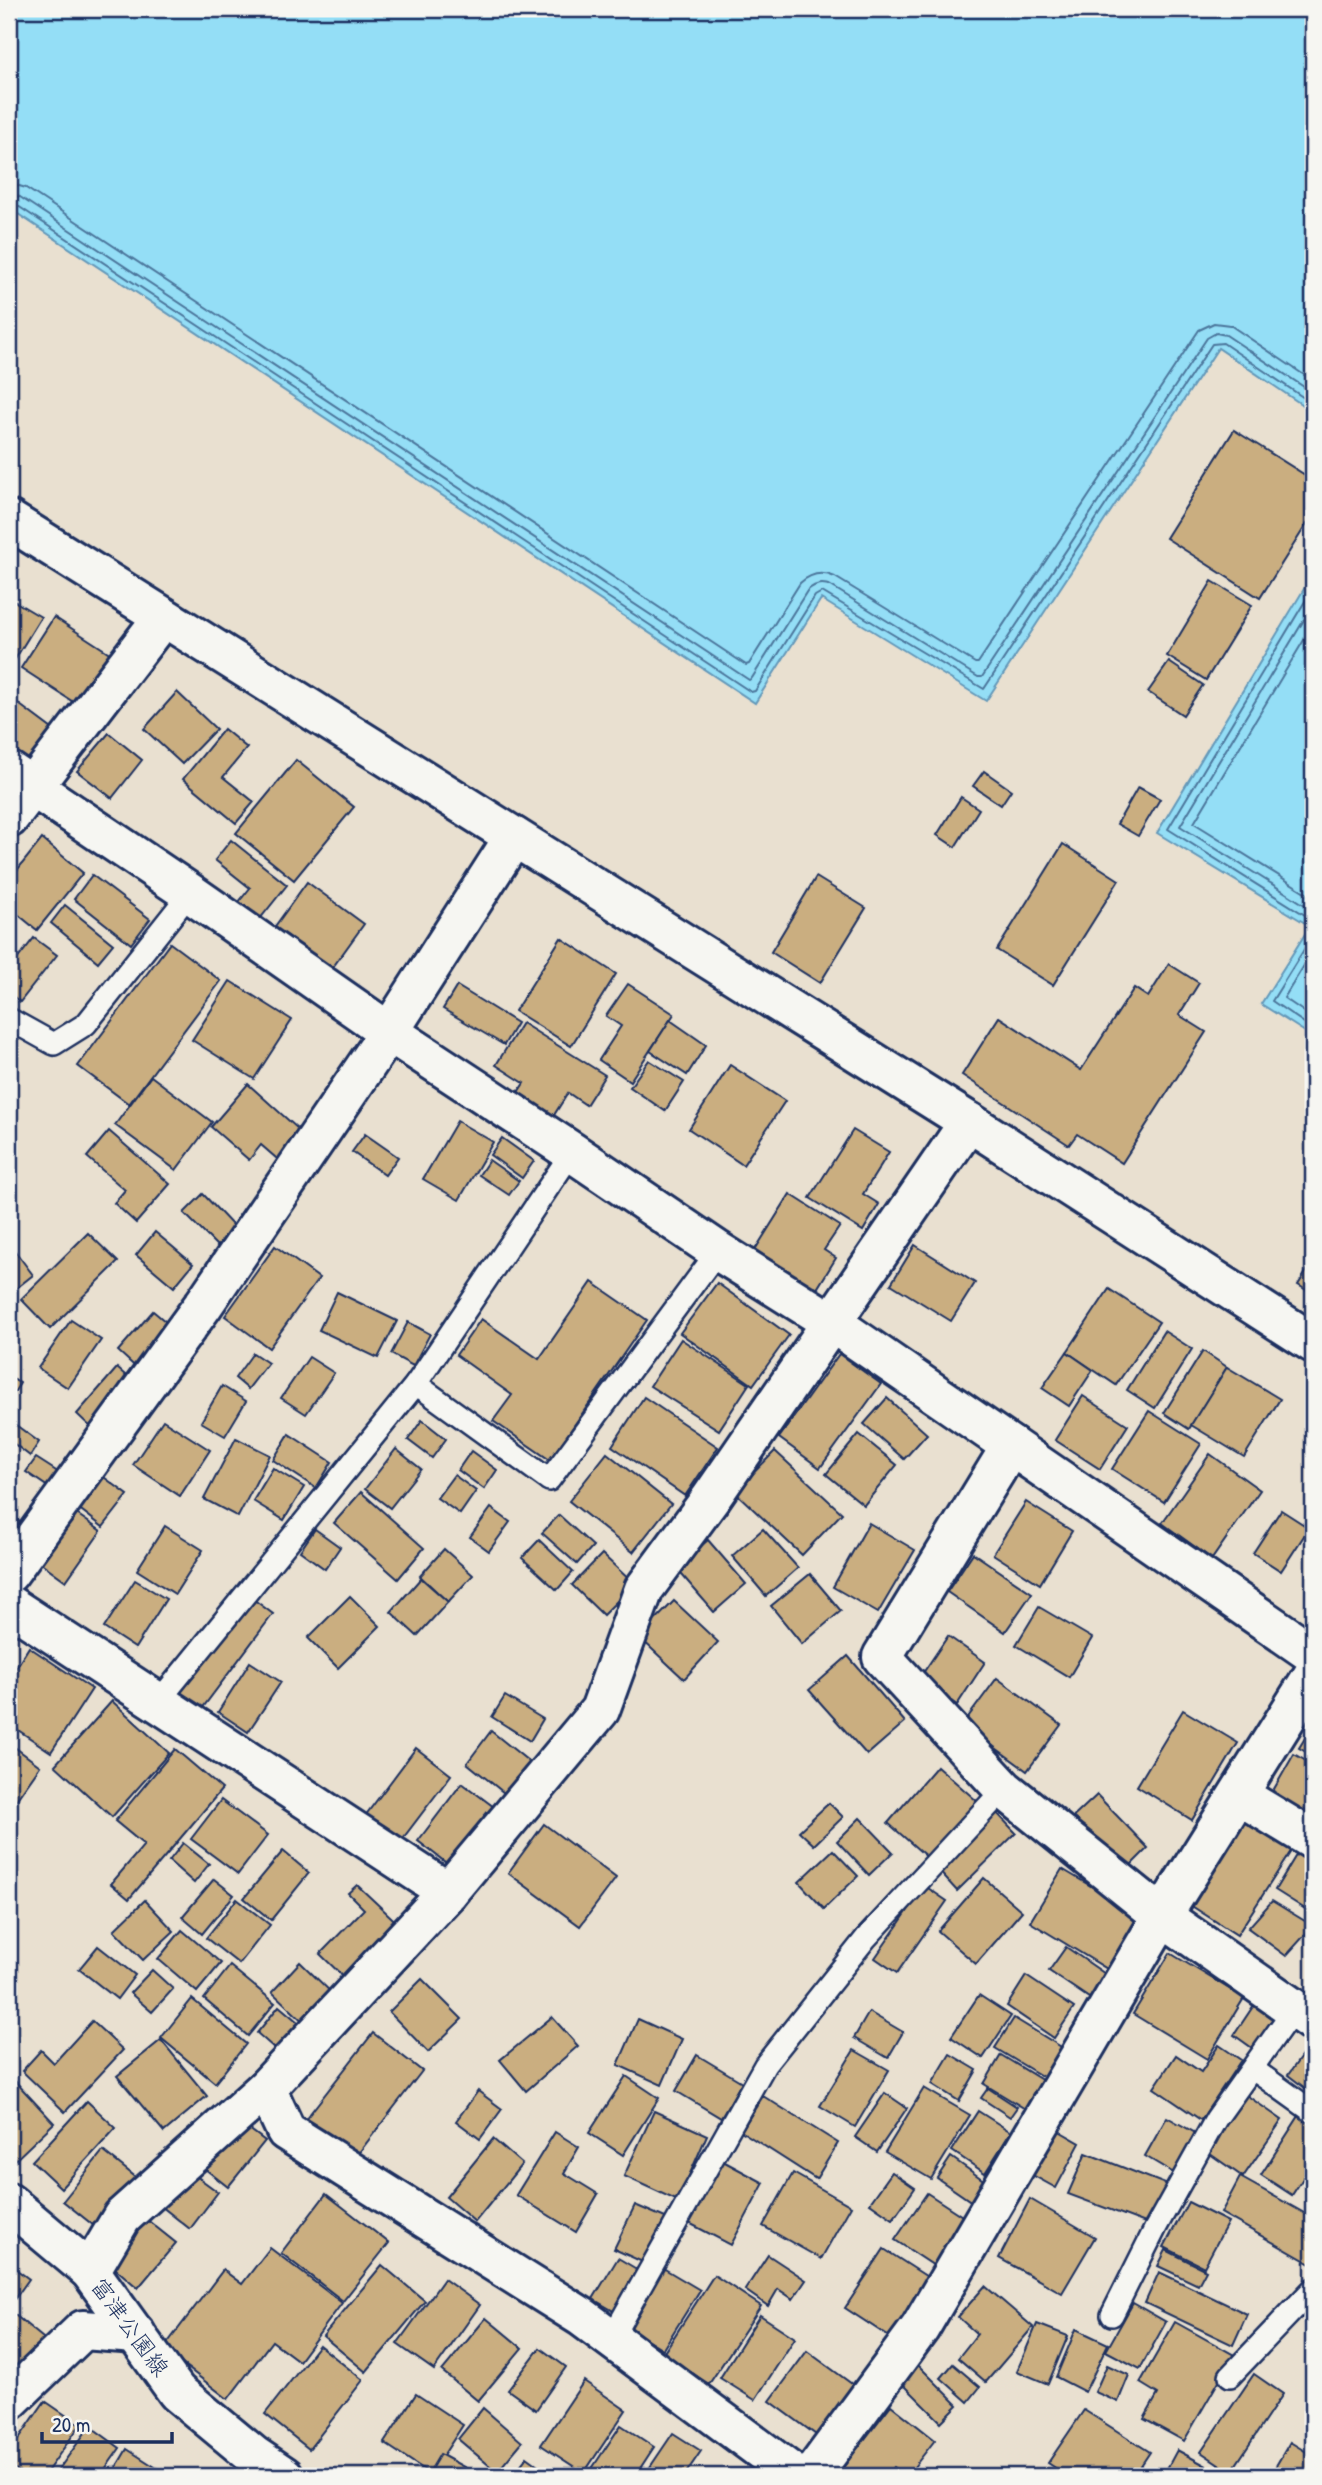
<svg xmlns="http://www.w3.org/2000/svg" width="1322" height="2485" font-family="'Patrick Hand','Klee One',sans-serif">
<rect width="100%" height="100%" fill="#e9e0d0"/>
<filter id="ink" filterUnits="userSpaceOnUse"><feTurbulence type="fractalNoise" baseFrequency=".0143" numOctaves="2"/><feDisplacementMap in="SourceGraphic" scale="14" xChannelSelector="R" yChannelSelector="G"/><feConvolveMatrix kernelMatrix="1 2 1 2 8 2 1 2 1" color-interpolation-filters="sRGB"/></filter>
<g filter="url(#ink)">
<g fill="#94def6" stroke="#6498b9" stroke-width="2">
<polygon points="9,9 1313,9 1313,412 1218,348 986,701 821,599 755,703 9,208"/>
<polygon points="1313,574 1313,1037 1261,1004 1310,926 1157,833"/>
</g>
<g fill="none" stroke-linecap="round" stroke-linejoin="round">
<g stroke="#4b759b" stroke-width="2">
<path d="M9 183 26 188 746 665 749 664 800 583C811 573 822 571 835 577L975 663H978L1199 330 1214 323 1230 325 1313 381"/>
<path d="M9 194 20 197 749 680 752 678 807 591C814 584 822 582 831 586L978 677H982L1207 338 1216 333 1226 335 1313 393"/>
<polyline points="9,203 15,204 751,692 755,691 815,596 822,592 984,689 1212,344 1223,343 1313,404"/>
<polyline points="1313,588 1168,829 1313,920"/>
<polyline points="1313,605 1180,826 1313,910"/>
<polyline points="1313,625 1194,823 1313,897"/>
<polyline points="1313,935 1272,1001 1313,1029"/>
<polyline points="1313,951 1284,998 1313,1018"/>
</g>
</g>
<g fill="#caae80" stroke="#1b2f5e" stroke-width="2">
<polygon points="1234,430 1313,480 1313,514 1260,598 1166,538"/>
<polygon points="1212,581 1252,605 1206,680 1167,656"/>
<polygon points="9,598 41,617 9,669"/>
<polygon points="54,617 111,654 78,705 21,668"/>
<polygon points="1169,662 1203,685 1183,715 1148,692"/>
<polygon points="177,692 216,729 182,764 144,729"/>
<polygon points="16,702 56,732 29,767 9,752 9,711"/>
<polygon points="224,729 247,748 223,777 254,802 236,823 183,779"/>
<polygon points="109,733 142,760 112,798 77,771"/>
<polygon points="296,760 354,807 294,880 236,833"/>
<polygon points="984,771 1011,790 1001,805 973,786"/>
<polygon points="1138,787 1160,799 1138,836 1117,824"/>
<polygon points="961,797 979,809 955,847 937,835"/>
<polygon points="42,839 83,873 37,930 9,907 9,880"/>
<polygon points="231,840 287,885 255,925 234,908 250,888 215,860"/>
<polygon points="1063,844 1119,880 1053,985 997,950"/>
<polygon points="92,875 150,919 131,944 74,899"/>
<polygon points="816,877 866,908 820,983 771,952"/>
<polygon points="307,882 364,924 325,978 268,936"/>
<polygon points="65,905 113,944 98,962 51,923"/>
<polygon points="34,938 57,955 20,1002 9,993 9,970"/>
<polygon points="561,938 616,974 571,1046 515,1011"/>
<polygon points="170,943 221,981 129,1104 78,1066"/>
<polygon points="1169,964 1199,983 1179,1015 1206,1032 1122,1163 1077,1134 1069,1145 962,1075 999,1017 1081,1070 1134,988 1148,997"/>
<polygon points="230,981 292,1020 254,1079 192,1040"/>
<polygon points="628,984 674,1014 630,1081 599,1060 621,1026 606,1016"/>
<polygon points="457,986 517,1023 504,1045 443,1009"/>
<polygon points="670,1020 706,1045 687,1075 650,1051"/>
<polygon points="522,1023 605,1075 586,1105 568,1093 547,1126 511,1103 524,1083 496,1065"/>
<polygon points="649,1060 684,1082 665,1111 630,1087"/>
<polygon points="730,1065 785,1101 743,1165 689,1129"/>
<polygon points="151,1076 212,1122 176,1170 115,1125"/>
<polygon points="248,1084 307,1137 283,1164 261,1145 249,1160 211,1127"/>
<polygon points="457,1121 493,1142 459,1200 423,1179"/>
<polygon points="853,1130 889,1152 863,1194 879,1204 863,1231 810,1198"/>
<polygon points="109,1131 170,1184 136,1223 114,1203 125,1190 87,1157"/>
<polygon points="365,1134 398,1157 385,1175 352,1152"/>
<polygon points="502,1138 534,1161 522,1178 490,1155"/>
<polygon points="489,1160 519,1181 509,1195 479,1175"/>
<polygon points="203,1194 235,1228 217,1246 184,1213"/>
<polygon points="790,1194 840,1226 824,1250 836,1258 815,1292 753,1253"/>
<polygon points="155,1232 193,1264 174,1287 136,1255"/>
<polygon points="88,1233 118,1262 50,1329 21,1299"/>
<polygon points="9,1243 33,1275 9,1294"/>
<polygon points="915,1245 975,1283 951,1321 891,1284"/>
<polygon points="275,1246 319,1278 269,1348 225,1316"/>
<polygon points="1313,1261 1313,1294 1298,1285"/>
<polygon points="592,1282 647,1320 550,1460 493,1421 512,1395 456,1355 481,1319 539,1359"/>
<polygon points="717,1283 789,1335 753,1385 680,1333"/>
<polygon points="1109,1289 1159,1322 1116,1385 1067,1352"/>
<polygon points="337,1292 397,1321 378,1358 319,1330"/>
<polygon points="153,1311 178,1332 142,1373 118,1351"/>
<polygon points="71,1320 101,1340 68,1388 38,1368"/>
<polygon points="408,1322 430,1334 413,1366 391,1354"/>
<polygon points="1164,1331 1192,1349 1155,1408 1127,1390"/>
<polygon points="681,1339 749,1384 719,1430 650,1386"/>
<polygon points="1203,1351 1227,1367 1189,1429 1164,1413"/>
<polygon points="1067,1352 1093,1370 1069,1406 1042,1388"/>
<polygon points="253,1353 268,1363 248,1389 235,1378"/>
<polygon points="839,1354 881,1384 820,1468 779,1438"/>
<polygon points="309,1357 334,1373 306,1414 281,1398"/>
<polygon points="1227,1367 1280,1399 1244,1457 1191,1425"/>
<polygon points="117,1368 139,1387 98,1434 77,1414"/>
<polygon points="9,1377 20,1383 9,1401"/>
<polygon points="222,1386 246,1401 225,1436 201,1422"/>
<polygon points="1083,1396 1128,1425 1100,1469 1055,1440"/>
<polygon points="644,1397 718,1447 685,1496 612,1446"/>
<polygon points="887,1398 927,1434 904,1459 864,1424"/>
<polygon points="1149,1411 1201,1444 1164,1502 1112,1469"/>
<polygon points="9,1420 39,1442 30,1456 9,1440"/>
<polygon points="163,1420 210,1450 180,1496 133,1465"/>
<polygon points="422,1420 446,1439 432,1458 408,1440"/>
<polygon points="289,1434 332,1462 316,1488 273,1460"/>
<polygon points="859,1434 897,1465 864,1505 826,1474"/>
<polygon points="236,1438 270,1455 238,1517 204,1499"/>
<polygon points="396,1449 421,1469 390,1508 365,1489"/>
<polygon points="471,1451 497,1470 484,1489 458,1470"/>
<polygon points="775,1451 842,1513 802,1555 735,1492"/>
<polygon points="607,1453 671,1504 633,1552 569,1501"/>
<polygon points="1210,1454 1260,1490 1212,1559 1162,1523"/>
<polygon points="36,1458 64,1476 54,1491 26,1472"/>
<polygon points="273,1468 304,1487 284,1520 253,1501"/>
<polygon points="101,1475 128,1495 103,1527 77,1507"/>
<polygon points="454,1475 476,1491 460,1514 437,1498"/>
<polygon points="361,1492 424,1548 398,1579 334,1523"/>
<polygon points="1026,1502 1072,1531 1040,1584 993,1554"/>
<polygon points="491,1508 510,1522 489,1551 470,1537"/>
<polygon points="71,1510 101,1531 66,1581 37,1560"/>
<polygon points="1281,1510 1309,1528 1281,1571 1253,1553"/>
<polygon points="9,1514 28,1528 9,1555"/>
<polygon points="559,1515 593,1546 577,1564 542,1533"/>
<polygon points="869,1523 915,1550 878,1613 833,1587"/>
<polygon points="165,1526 203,1550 175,1594 137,1570"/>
<polygon points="315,1529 340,1547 325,1569 300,1551"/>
<polygon points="763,1529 798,1568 766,1596 732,1556"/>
<polygon points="539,1540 573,1572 557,1590 522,1558"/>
<polygon points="708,1540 746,1584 714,1612 676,1568"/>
<polygon points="444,1549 473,1575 448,1602 420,1576"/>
<polygon points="973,1553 1032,1593 1005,1632 947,1592"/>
<polygon points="602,1554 634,1584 603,1615 572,1585"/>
<polygon points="810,1574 841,1611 802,1644 771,1606"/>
<polygon points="421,1578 448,1602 417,1636 391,1612"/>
<polygon points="135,1580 166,1599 135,1648 104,1628"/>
<polygon points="249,1596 273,1614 201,1710 177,1691"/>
<polygon points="350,1596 380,1626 338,1668 308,1638"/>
<polygon points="674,1601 718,1642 684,1679 639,1637"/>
<polygon points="1039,1607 1092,1638 1069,1677 1016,1645"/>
<polygon points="948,1636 985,1662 957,1705 919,1679"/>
<polygon points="29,1647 92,1689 51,1752 9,1724 9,1679"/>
<polygon points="848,1656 905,1722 867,1755 809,1690"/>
<polygon points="250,1662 281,1682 248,1732 218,1712"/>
<polygon points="997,1678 1061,1725 1027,1771 963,1724"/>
<polygon points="505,1696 543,1719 530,1741 492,1717"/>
<polygon points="112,1701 169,1753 112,1817 55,1765"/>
<polygon points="1183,1710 1238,1743 1192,1820 1137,1786"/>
<polygon points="1313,1725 1313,1756 1299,1748"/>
<polygon points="491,1731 538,1769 514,1801 467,1763"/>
<polygon points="9,1743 40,1766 9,1810"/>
<polygon points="416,1748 451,1775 394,1850 359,1824"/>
<polygon points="175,1749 222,1789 129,1899 111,1884 144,1845 115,1821"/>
<polygon points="1294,1754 1313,1765 1313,1821 1270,1796"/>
<polygon points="937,1766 977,1801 928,1858 888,1823"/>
<polygon points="462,1783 502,1813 458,1872 418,1841"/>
<polygon points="1097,1795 1148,1848 1119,1877 1067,1823"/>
<polygon points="221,1800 268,1835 238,1874 191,1839"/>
<polygon points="829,1803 843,1817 814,1845 799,1831"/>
<polygon points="996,1812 1016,1833 957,1891 937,1869"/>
<polygon points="1244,1816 1293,1848 1237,1935 1187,1903"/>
<polygon points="860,1818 893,1852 869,1875 837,1841"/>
<polygon points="544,1824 616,1878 580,1926 508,1873"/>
<polygon points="183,1843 209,1864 194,1883 169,1861"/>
<polygon points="833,1850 858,1876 824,1909 799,1882"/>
<polygon points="283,1851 309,1873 271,1920 244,1898"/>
<polygon points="1298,1852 1313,1863 1313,1914 1275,1890"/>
<polygon points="1062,1869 1141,1916 1109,1970 1030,1922"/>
<polygon points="984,1878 1022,1911 976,1964 938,1931"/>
<polygon points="214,1879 234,1895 202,1934 182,1917"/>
<polygon points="357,1885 406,1931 353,1986 320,1954 364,1909 348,1893"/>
<polygon points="925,1886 947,1901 897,1973 875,1958"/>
<polygon points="237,1899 270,1925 239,1964 206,1938"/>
<polygon points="145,1900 174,1931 143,1960 114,1930"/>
<polygon points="1272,1901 1313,1926 1286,1956 1248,1928"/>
<polygon points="182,1930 221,1963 197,1992 158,1959"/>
<polygon points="98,1946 135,1975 117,1999 79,1969"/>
<polygon points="1066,1947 1111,1978 1095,2002 1049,1971"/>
<polygon points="1170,1953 1244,1998 1207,2059 1133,2014"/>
<polygon points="300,1962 337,1998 309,2027 272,1992"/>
<polygon points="230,1966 275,2003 248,2036 204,1999"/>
<polygon points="152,1970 173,1989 152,2012 130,1993"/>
<polygon points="1026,1976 1074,2008 1054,2038 1007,2006"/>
<polygon points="422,1979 462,2019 428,2052 389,2012"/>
<polygon points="979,1995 1011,2016 983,2058 951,2037"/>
<polygon points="192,1999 246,2044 215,2083 161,2038"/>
<polygon points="1256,2002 1277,2016 1255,2050 1234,2035"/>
<polygon points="279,2006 305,2028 283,2056 257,2033"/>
<polygon points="869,2012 903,2032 888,2058 854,2038"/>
<polygon points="552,2017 578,2046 526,2091 500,2060"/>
<polygon points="1014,2018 1063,2048 1045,2078 995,2048"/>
<polygon points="638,2019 682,2039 662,2085 618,2065"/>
<polygon points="92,2021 123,2050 65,2112 22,2071 41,2050 54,2063"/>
<polygon points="373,2033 422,2071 354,2159 305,2120"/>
<polygon points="161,2040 207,2096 164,2132 117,2076"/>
<polygon points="1313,2040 1313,2094 1288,2075"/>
<polygon points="1219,2045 1241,2060 1201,2120 1154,2088 1176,2055 1201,2072"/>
<polygon points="854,2050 889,2070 855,2127 820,2106"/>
<polygon points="950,2054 977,2070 959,2101 932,2084"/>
<polygon points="697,2055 742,2082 721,2118 676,2091"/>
<polygon points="1001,2055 1045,2082 1027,2110 984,2084"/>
<polygon points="626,2076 659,2098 623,2155 589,2133"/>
<polygon points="14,2080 54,2123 9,2166 9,2086"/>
<polygon points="924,2088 970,2115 931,2179 885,2152"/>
<polygon points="988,2088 1017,2107 1010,2117 981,2098"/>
<polygon points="478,2091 502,2109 480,2139 456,2121"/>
<polygon points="1242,2092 1282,2120 1243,2177 1203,2149"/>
<polygon points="885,2093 907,2108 877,2152 855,2137"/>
<polygon points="763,2096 838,2143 816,2179 741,2131"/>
<polygon points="87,2101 116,2128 61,2188 32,2161"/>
<polygon points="654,2111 707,2135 678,2201 624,2176"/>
<polygon points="978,2111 1011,2132 985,2173 952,2151"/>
<polygon points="1299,2116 1313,2125 1313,2163 1292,2195 1261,2175"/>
<polygon points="1167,2117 1206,2139 1184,2179 1145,2156"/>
<polygon points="240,2122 265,2141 228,2187 204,2168"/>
<polygon points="1054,2128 1080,2143 1056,2188 1029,2173"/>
<polygon points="555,2132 579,2147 564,2173 598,2194 576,2232 516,2195"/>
<polygon points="493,2139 522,2164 475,2222 446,2197"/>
<polygon points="103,2151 138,2179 98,2229 63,2201"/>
<polygon points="1086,2153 1173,2187 1156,2227 1068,2194"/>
<polygon points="951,2157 989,2184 975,2204 937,2178"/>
<polygon points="723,2161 764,2183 731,2245 689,2223"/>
<polygon points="188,2170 218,2192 190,2229 161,2206"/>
<polygon points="892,2172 915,2188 893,2219 870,2203"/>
<polygon points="793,2173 851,2206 821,2259 763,2226"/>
<polygon points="1240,2177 1313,2218 1313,2265 1221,2213"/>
<polygon points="927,2193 976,2225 945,2273 895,2240"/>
<polygon points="326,2194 389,2243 343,2301 281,2253"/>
<polygon points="1030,2199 1095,2237 1062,2293 999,2258"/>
<polygon points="1188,2202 1228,2222 1204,2267 1164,2247"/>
<polygon points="635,2205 670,2220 649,2265 614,2249"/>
<polygon points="146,2219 176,2243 138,2288 109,2263"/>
<polygon points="270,2248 342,2303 299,2361 272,2341 228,2399 163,2349 223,2270 242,2284"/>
<polygon points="884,2249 932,2280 894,2340 845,2308"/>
<polygon points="1166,2250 1206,2270 1198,2285 1158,2266"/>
<polygon points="768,2255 806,2280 793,2299 778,2289 768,2306 745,2290"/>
<polygon points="618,2258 640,2271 617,2313 593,2299"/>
<polygon points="9,2264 29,2279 9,2307"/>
<polygon points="382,2265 425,2301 366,2372 323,2336"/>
<polygon points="663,2268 700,2290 663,2349 627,2327"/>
<polygon points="1159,2272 1247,2314 1233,2345 1145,2303"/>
<polygon points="714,2275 761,2306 709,2384 663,2354"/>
<polygon points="444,2279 480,2305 434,2370 397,2344"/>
<polygon points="985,2286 1033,2327 986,2382 958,2358 977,2334 958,2317"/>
<polygon points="1133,2303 1166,2322 1140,2369 1106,2351"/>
<polygon points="15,2315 48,2342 9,2380 9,2322"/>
<polygon points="760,2315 795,2338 755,2400 720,2378"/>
<polygon points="486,2318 522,2348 478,2401 442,2371"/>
<polygon points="1175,2322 1234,2355 1184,2441 1144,2419 1158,2394 1140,2383"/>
<polygon points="1037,2324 1068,2336 1048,2384 1017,2371"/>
<polygon points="1076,2329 1108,2344 1085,2392 1056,2377"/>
<polygon points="319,2345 363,2380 309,2449 265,2414"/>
<polygon points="540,2348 566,2367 536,2410 508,2390"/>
<polygon points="807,2351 856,2387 819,2437 770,2401"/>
<polygon points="914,2361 958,2405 941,2422 898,2379"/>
<polygon points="953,2364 980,2387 968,2402 941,2378"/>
<polygon points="1107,2365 1129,2375 1118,2402 1095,2392"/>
<polygon points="1254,2374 1283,2394 1231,2472 1201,2452"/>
<polygon points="584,2381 626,2410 584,2473 541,2445"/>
<polygon points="416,2394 463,2425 431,2474 384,2443"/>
<polygon points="45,2401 80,2425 44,2476 25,2476 9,2464 9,2453"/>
<polygon points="891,2405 935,2440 907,2476 894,2467 887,2476 841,2476 838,2474"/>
<polygon points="483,2408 522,2442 497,2472 458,2439"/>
<polygon points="1084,2410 1150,2452 1134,2476 1068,2476 1048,2463"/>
<polygon points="621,2425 654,2447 635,2476 587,2476"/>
<polygon points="90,2426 120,2448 100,2476 54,2476"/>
<polygon points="673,2433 701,2451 684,2476 644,2476"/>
<polygon points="1290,2442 1313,2456 1313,2476 1270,2476"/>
<polygon points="127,2449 169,2476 111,2476"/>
<polygon points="1177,2450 1225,2476 1163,2476"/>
<polygon points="440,2454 475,2473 473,2476 427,2476"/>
<polygon points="527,2457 553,2476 512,2476"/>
</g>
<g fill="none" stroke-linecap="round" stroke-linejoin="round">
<g stroke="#1b2f5e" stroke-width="26">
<g id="service">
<polyline points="9,1019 54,1044 86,1024 190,893"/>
<polyline points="416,1384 549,1480 718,1251"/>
<polyline points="158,1702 416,1384 572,1152"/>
<polyline points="1253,2069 1313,2112"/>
<polyline points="1112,2315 1156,2227 1216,2119 1294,2009"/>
<polyline points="611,2339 765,2065 866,1938 1004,1789"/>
<polyline points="1230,2376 1313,2289"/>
</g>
</g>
<g stroke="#1b2f5e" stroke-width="44">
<g id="minor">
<polyline points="9,771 190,893 389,1032 572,1152 718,1251 831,1322 1313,1654"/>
<polyline points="9,818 163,617"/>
<polyline points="1011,1446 882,1657 1004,1789 1162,1916 1313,2022"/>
<polyline points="9,1573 204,1304 389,1032 514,837"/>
<polyline points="9,1605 448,1892"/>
<polyline points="1239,1795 1313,1840"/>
<polyline points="266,2088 286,2131 582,2317 796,2476"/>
<polyline points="90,2271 122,2217 266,2088 448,1892 600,1710 644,1589 711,1498 969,1122"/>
<polyline points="9,2401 83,2330 136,2334"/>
<polyline points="811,2476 920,2328 1162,1916 1313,1675"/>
</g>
</g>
<g stroke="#1b2f5e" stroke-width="44">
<polyline id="tertiary" points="9,520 969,1122 1313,1343"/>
</g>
<g stroke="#1b2f5e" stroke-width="44">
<polyline id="secondary" points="9,2203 90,2271 177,2392 253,2455 284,2476"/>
</g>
<use href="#service" stroke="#f6f6f2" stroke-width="21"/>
<use href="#minor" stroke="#f6f6f2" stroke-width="38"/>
<use href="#tertiary" stroke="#f6f6f2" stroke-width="38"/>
<use href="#secondary" stroke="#f6f6f2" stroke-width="38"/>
</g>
</g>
<g text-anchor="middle" stroke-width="6" stroke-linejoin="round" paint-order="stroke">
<g font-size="23" fill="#1b2f5e" stroke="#f6f6f2">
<text transform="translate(130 2327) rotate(54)" y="8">富津公園線</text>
</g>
</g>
<rect width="1322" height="2485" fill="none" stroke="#f6f6f2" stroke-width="35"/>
<rect x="18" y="18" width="1287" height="2450" fill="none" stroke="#1b2f5e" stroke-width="2.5" filter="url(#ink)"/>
<path d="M42 2432v10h130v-10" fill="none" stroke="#1b2f5e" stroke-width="3.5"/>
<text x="52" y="2432" font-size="21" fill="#1b2f5e" stroke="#f6f6f2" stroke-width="5" paint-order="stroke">20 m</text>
</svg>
